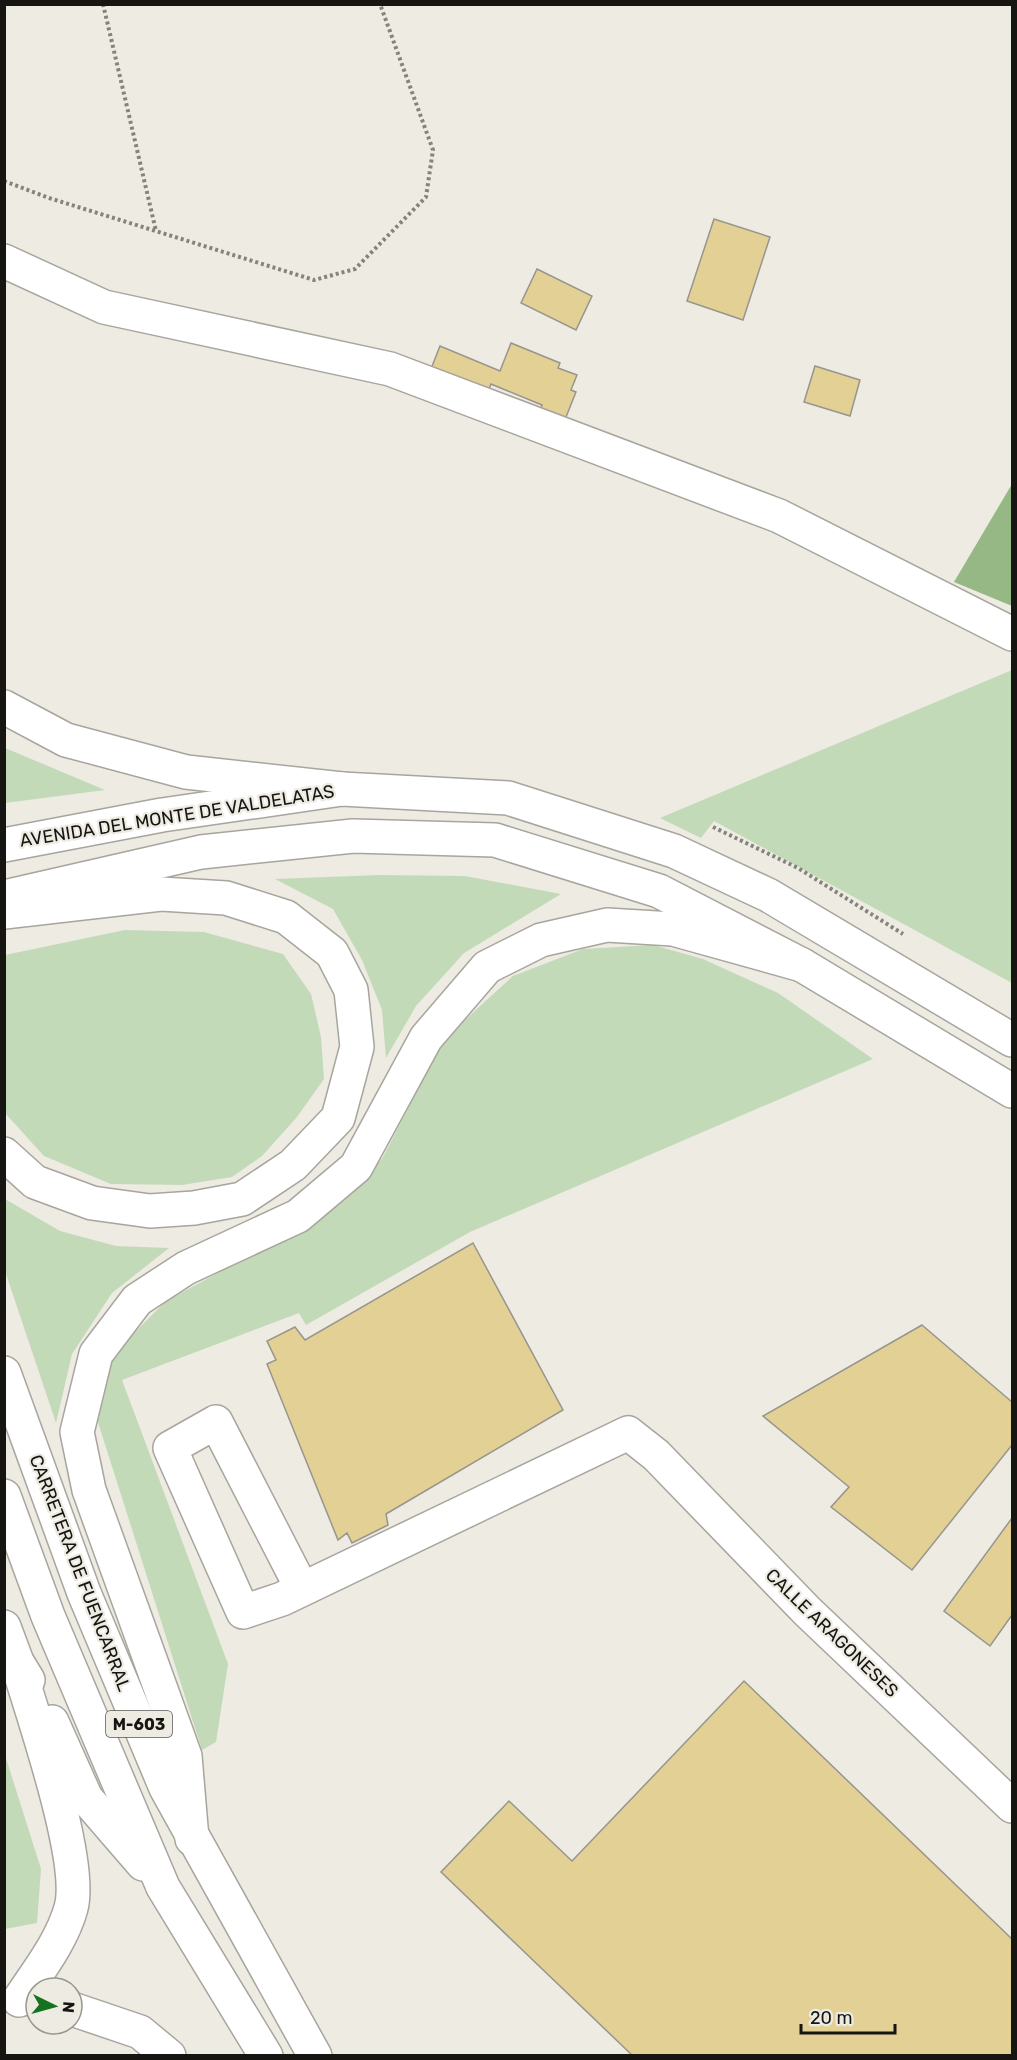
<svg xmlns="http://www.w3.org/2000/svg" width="1017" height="2060" font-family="Rubik,sans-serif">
<rect width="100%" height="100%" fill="#edebe2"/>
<g fill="#c3dab8">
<polygon points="1012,670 1012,983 714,821 701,838 660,818"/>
<polygon points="5,748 105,790 5,803"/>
<polygon points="379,875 465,876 561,894 464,953 416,1006 386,1058 382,1010 362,960 333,909 275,879"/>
<polygon points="125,930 204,932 283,954 311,994 321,1037 324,1079 297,1117 262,1156 232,1177 182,1185 111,1184 44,1156 5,1113 5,955"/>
<polygon points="653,945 703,959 778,993 873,1059 470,1232 306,1325 299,1313 122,1380 228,1664 216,1742 202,1750 96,1416 101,1384 116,1351 166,1301 329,1213 382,1159 444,1039 513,976 583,949"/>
<polygon points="5,1199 60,1231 116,1246 169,1248 112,1293 72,1354 56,1423 5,1271"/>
<polygon points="5,1755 41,1869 37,1923 5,1929"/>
</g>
<polygon fill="#96b885" points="1012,484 1012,606 954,582"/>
<g fill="#e2d094" stroke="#97958d" stroke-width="1.5">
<polygon points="714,219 770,237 743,320 687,301"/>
<polygon points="537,269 592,296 576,330 521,303"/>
<polygon points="511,343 560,363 558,368 577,375 571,390 576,392 564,422 539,412 542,405 491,384 486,397 429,374 440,346 500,371"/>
<polygon points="815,366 860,380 850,416 804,402"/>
<polygon points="473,1243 563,1410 386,1514 388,1525 352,1543 347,1533 338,1540 267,1364 276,1360 267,1341 295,1327 305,1340"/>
<polygon points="922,1325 1012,1402 1012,1445 912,1570 831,1507 849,1487 763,1416"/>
<polygon points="1012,1518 1012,1615 990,1646 944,1611"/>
<polygon points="744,1681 1012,1939 1012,2056 633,2056 441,1872 509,1801 572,1861"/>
</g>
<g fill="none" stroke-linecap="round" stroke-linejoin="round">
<g stroke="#a7a59d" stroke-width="36">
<g id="minor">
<polyline points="4,261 104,307 390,369 779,516 1012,634"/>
<polyline points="4,845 162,815 342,789 508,798 674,851 768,895 1012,1040"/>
<polyline points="4,897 201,852 353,836 495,840 659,891 802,965 1012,1091"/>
<polyline points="302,1589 216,1422 170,1448 243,1612 282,1599 628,1433 656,1455 807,1611 1012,1806"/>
</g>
</g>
<g stroke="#a7a59d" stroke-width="36">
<g id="highway">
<polyline points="4,707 66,740 186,772 342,789"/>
<polyline points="4,912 161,894 226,898 286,917 332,953 351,990 357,1047 338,1118 293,1165 242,1199 194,1208 150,1211 92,1203 35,1182 4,1154"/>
<polyline points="4,1373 84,1593 166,1788 315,2056"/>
<polyline points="4,1496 48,1616 163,1887 266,2056"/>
<polyline points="4,1627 17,1662 28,1680"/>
<path d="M17 1662C32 1713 84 1861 71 1908 62 1941 38 1971 19 2000"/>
<polyline points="52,1722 86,1798 143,1864"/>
<polyline points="192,1839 185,1756 89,1490 77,1432 96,1354 137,1300 186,1268 298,1216 356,1167 426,1038 487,967 541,940 607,925 673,929 802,965"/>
<polyline points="72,2009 140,2032 169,2056"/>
</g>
</g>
<g stroke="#85837d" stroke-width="4" stroke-dasharray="3 3" stroke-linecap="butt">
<polyline points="103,4 156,231"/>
<polyline points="4,181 49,198 314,280 355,269 426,197 433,150 380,4"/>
<polyline points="713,827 798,868 903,934"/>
</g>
<use href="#minor" stroke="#fff" stroke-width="33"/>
<use href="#highway" stroke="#fff" stroke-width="33"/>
</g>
<g text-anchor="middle" stroke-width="4.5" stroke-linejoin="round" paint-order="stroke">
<rect fill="#edebe2" stroke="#565550" stroke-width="1.5" x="106" y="1711" width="66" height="26" rx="4.5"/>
<g font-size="16" font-weight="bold" fill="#161512">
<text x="139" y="1730">M-603</text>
</g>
<g font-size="18" fill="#161512" stroke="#edebe2">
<text transform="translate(177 816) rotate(-9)" y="6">AVENIDA DEL MONTE DE VALDELATAS</text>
<text transform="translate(80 1573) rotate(69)" y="6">CARRETERA DE FUENCARRAL</text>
<text transform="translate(832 1633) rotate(44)" y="6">CALLE ARAGONESES</text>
</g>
</g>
<rect width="1017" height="2060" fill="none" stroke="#161512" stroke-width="12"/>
<g transform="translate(54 2006) rotate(95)"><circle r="28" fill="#edebe2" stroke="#97958f" stroke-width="1.5"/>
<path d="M0-4.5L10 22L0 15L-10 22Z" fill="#16721f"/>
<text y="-9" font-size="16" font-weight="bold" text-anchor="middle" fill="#161512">N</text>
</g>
<path d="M801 2024v9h94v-9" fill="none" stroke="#161512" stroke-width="3"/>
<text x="810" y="2024" font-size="18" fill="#161512" stroke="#edebe2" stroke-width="4.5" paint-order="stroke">20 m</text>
</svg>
